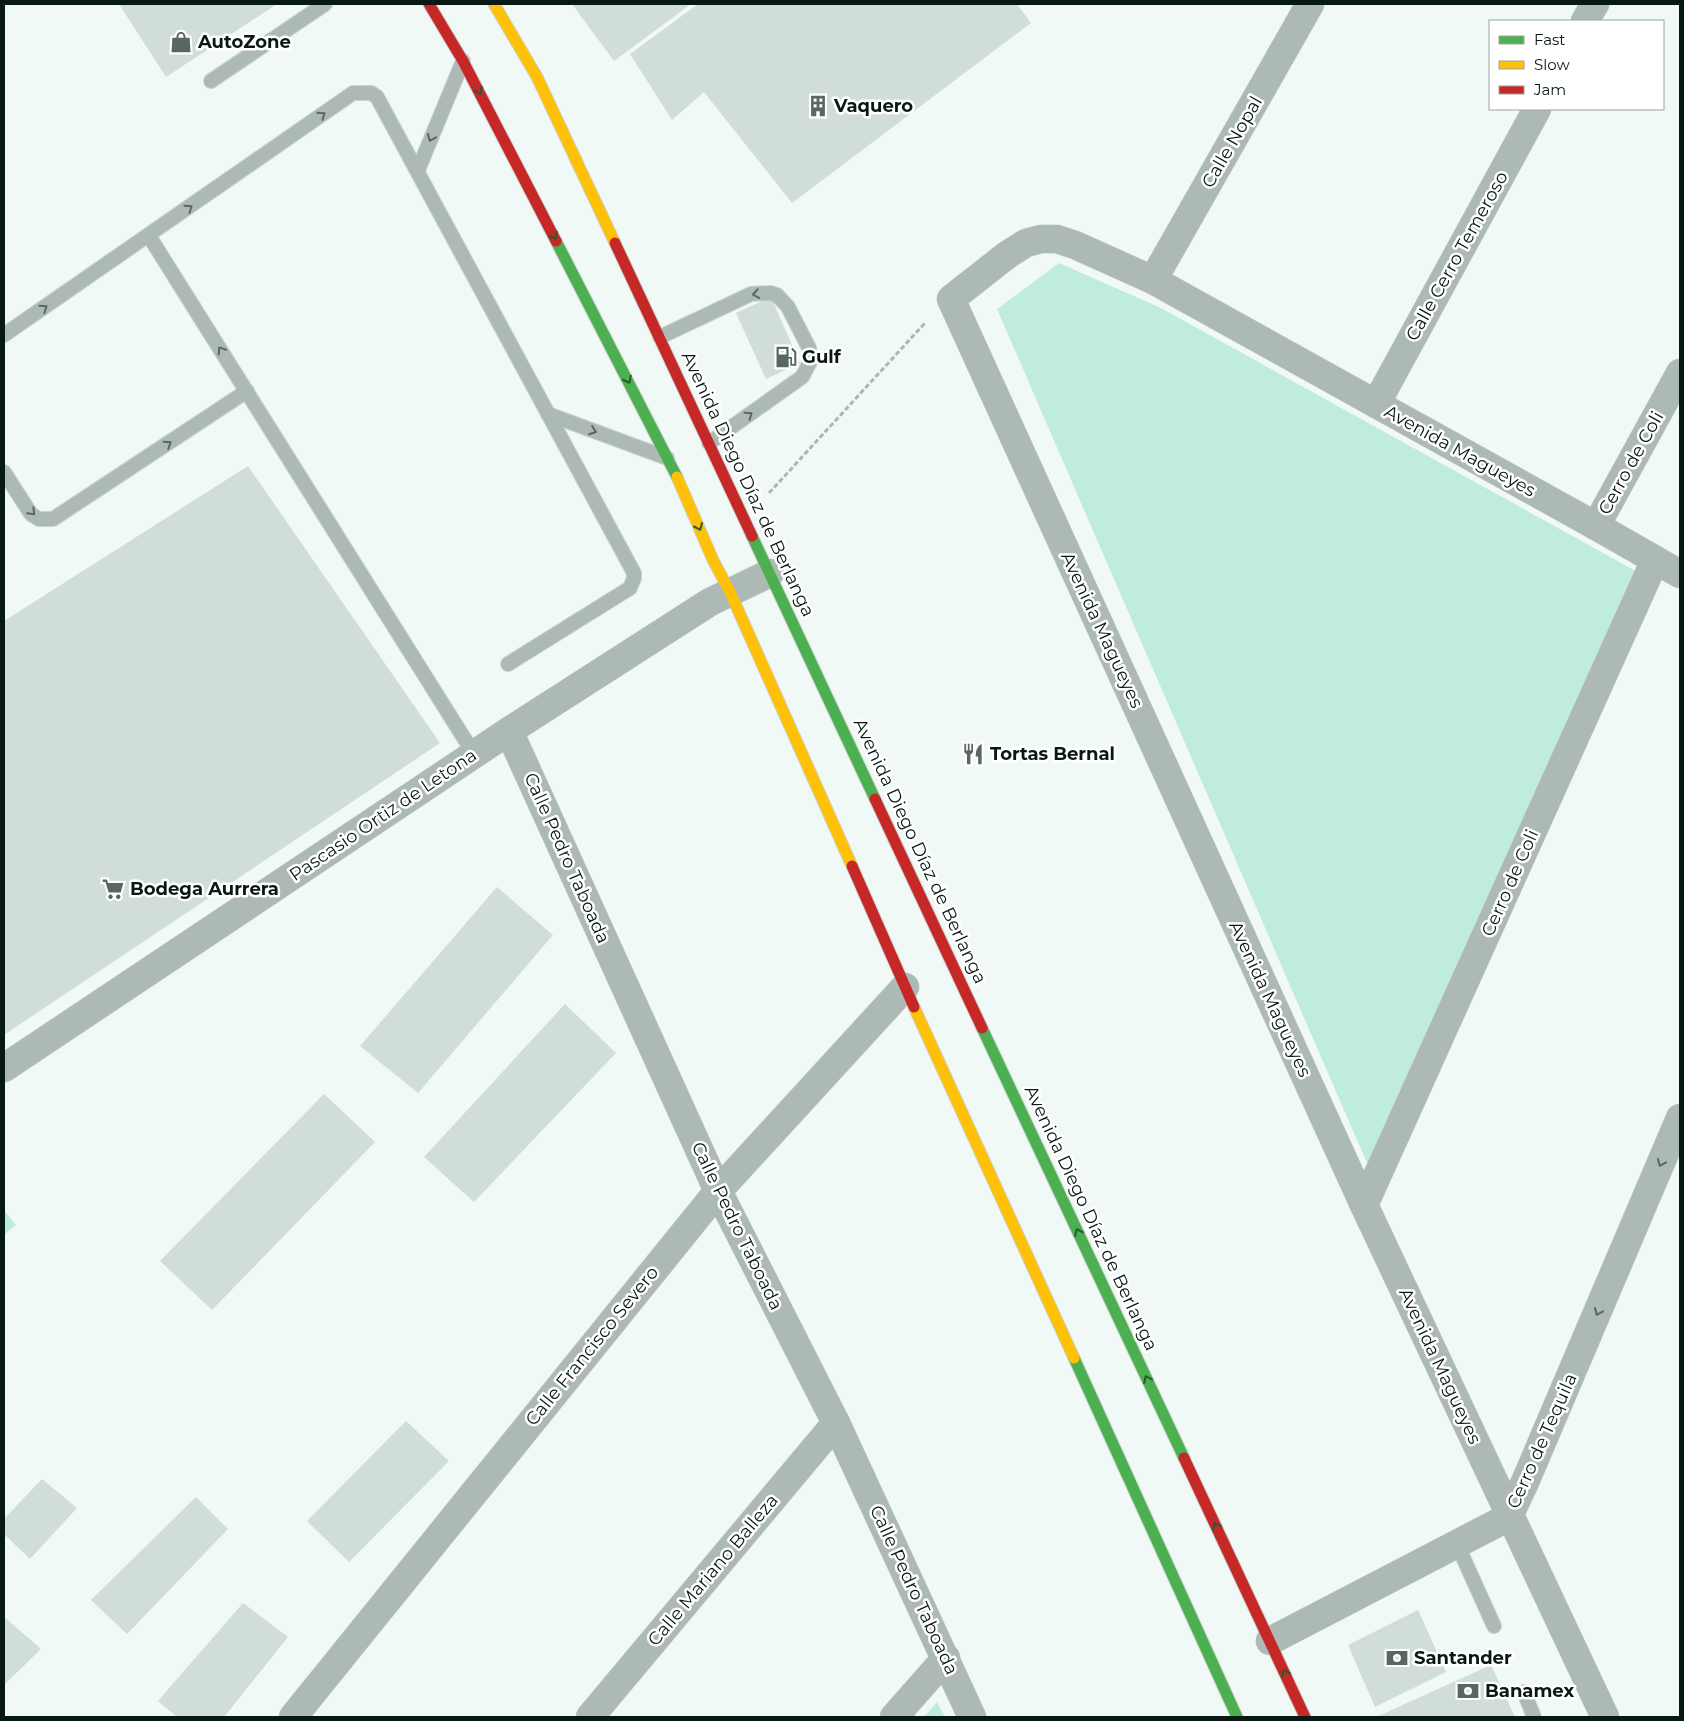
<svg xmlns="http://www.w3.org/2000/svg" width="1684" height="1721" font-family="Montserrat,sans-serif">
<rect width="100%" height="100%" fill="#f0f9f5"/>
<g fill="#c0ecdc">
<polygon points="1059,263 1161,308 1641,574 1370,1170 997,309"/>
<polygon points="4,1210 16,1225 4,1235"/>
<polygon points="937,1702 945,1717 924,1717"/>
</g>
<g fill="#d1ddd8">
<polygon points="119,4 273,4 274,6 166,77"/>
<polygon points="572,4 691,4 614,61"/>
<polygon points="698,4 1017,4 1031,23 792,203 704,92 672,120 630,54"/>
<polygon points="771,297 800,363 766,379 736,313"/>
<polygon points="248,466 440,743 4,1035 4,621"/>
<polygon points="497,887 553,935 418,1093 360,1046"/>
<polygon points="565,1004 616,1053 474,1202 424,1157"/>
<polygon points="324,1094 375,1142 212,1310 160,1261"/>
<polygon points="406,1421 449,1461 349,1562 307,1521"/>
<polygon points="42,1479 77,1508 30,1559 4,1534 4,1519"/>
<polygon points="196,1497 228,1529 127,1634 91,1600"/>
<polygon points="243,1603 288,1637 224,1717 177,1717 158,1701"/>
<polygon points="1418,1610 1446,1672 1375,1707 1348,1645"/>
<polygon points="4,1617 41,1649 4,1685"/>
<polygon points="1491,1665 1515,1717 1376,1717"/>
</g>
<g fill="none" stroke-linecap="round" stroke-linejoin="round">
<g stroke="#ccd4d1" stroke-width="16">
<g id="lane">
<polyline points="211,81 325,4"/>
<polyline points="418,170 463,61"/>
<polyline points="149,236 474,754"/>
<polyline points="4,335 353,93 371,93 377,97 634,573 634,578 630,588 508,664"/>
<polyline points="660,337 751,294 770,293 777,295 788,307 809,348 811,360 802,377 709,443"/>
<polyline points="548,414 667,458"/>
<polyline points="4,472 31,514 39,519 53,519 247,391"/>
<polyline points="1457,1544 1494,1626"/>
<polyline points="1524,1692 1534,1717"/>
</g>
</g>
<g stroke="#ccd4d1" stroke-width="29">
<g id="street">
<polyline points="1585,21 1595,4"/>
<polyline points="1153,280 1310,4"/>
<polyline points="1376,404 1537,109"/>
<polyline points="1596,526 1680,373"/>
<polyline points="509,731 718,1191 836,1423 972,1717"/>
<polyline points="4,1068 509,731 710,602 770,573"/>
<polyline points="1364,1205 1655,560"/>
<polyline points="1270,1641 1501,1521 1510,1514 1525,1482 1680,1118"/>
<polyline points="293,1717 718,1191 905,987"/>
<polyline points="590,1717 836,1423"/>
<polyline points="894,1717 946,1658"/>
<polyline points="1605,1717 1364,1205 951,299 1007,255 1026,243 1041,239 1057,239 1075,245 1153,280 1596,526 1680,574"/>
</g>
</g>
<g stroke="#ccd4d1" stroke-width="13">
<g id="fast">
<polyline points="556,241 677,477"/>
<polyline points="752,536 875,799"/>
<polyline points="982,1028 1184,1458"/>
<polyline points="1074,1358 1237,1717"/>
</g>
</g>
<g stroke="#ccd4d1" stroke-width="13">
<g id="slow">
<polyline points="494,4 537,77 615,243"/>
<polyline points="677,477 713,560 730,592 852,866"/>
<polyline points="914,1007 1074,1358"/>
</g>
</g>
<g stroke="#ccd4d1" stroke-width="13">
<g id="jam">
<polyline points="429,4 463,61 556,241"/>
<polyline points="615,243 752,536"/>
<polyline points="875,799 982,1028"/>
<polyline points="852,866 914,1007"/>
<polyline points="1184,1458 1305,1717"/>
</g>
</g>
<polyline stroke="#acb6b2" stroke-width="3" stroke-dasharray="5 2.5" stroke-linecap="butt" points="769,493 925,323"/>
<use href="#lane" stroke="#adb9b4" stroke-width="14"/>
<use href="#street" stroke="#adb9b4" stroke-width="28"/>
<use href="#fast" stroke="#4caf50" stroke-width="11"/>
<use href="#slow" stroke="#ffc107" stroke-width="11"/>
<use href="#jam" stroke="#c62828" stroke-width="11"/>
</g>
<defs><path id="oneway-chevron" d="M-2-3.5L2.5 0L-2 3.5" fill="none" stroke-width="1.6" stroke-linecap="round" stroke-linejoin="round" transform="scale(1.25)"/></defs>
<g stroke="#275c2e">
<use href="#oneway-chevron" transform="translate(479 91) rotate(63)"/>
<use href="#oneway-chevron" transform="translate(554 236) rotate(63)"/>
<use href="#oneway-chevron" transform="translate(628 380) rotate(63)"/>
<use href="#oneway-chevron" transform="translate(699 527) rotate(66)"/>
<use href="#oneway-chevron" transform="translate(1078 1232) rotate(-115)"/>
<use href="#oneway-chevron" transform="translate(1147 1379) rotate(-115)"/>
<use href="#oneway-chevron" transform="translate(1216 1526) rotate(-115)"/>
<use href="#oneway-chevron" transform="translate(1285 1673) rotate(-115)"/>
</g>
<g stroke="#5a6863">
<use href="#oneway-chevron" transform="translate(322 115) rotate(-35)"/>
<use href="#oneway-chevron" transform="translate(431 138) rotate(113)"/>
<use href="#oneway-chevron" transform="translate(189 208) rotate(-35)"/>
<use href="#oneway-chevron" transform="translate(756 294) rotate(170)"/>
<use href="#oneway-chevron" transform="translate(44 308) rotate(-34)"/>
<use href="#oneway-chevron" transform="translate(221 350) rotate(-123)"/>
<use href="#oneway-chevron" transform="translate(749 415) rotate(-35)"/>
<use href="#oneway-chevron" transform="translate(593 431) rotate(20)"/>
<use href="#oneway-chevron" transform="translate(168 444) rotate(-33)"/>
<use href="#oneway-chevron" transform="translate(32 512) rotate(46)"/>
<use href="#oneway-chevron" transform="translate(1661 1163) rotate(113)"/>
<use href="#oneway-chevron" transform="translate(1598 1312) rotate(113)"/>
</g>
<defs>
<g id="shop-bare" transform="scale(1.725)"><path d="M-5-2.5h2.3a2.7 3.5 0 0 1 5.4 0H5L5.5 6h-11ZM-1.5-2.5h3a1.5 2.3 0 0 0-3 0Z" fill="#596761" stroke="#fff" stroke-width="2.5" paint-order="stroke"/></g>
<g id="building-bare" transform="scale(1.725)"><path d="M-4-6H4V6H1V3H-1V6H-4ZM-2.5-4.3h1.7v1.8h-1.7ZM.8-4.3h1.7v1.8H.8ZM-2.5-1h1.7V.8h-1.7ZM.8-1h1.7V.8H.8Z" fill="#596761" stroke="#fff" stroke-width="2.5" paint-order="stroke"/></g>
<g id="fuel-bare" transform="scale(1.725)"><path d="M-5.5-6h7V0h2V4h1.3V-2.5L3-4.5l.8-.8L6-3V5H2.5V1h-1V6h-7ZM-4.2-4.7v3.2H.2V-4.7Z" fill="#596761" stroke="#fff" stroke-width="2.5" paint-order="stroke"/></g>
<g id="restaurant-bare" transform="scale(1.725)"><path d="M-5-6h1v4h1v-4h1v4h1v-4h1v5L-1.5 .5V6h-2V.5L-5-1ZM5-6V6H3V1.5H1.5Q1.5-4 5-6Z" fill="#596761" stroke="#fff" stroke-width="2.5" paint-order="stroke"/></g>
<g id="supermarket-bare" transform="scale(1.725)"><path d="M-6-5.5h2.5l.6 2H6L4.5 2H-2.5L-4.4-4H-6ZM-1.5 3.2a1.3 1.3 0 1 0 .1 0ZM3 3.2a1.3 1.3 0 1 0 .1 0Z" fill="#596761" stroke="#fff" stroke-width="2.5" paint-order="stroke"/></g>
<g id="bank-bare" transform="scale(1.725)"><path d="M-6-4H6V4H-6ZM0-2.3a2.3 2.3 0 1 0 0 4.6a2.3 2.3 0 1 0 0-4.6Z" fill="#596761" stroke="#fff" stroke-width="2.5" paint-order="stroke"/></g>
</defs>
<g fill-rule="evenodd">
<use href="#shop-bare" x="181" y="42"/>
<use href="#building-bare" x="818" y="106"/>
<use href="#fuel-bare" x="786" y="357"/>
<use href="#restaurant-bare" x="973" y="754"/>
<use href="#supermarket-bare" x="113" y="889"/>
<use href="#bank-bare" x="1397" y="1658"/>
<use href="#bank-bare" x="1468" y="1691"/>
</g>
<g text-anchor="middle" stroke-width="5" stroke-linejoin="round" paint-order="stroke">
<g font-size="18" font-weight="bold" fill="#081812" stroke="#fff" text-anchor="start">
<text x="198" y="48">AutoZone</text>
<text x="834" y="112">Vaquero</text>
<text x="802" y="363">Gulf</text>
<text x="990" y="760">Tortas Bernal</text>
<text x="130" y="895">Bodega Aurrera</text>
<text x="1414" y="1664">Santander</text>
<text x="1485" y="1697">Banamex</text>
</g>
<g font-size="18" fill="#081812" stroke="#fff">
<text transform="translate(1232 142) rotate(-60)" y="6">Calle Nopal</text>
<text transform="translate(1457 256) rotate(-61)" y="6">Calle Cerro Temeroso</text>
<text transform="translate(1460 451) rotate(29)" y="6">Avenida Magueyes</text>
<text transform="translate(1631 463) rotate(-61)" y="6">Cerro de Coli</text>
<text transform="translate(748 484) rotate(65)" y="6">Avenida Diego Díaz de Berlanga</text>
<text transform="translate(1102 630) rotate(65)" y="6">Avenida Magueyes</text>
<text transform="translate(383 815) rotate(-34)" y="6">Pascasio Ortiz de Letona</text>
<text transform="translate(920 851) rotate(65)" y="6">Avenida Diego Díaz de Berlanga</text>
<text transform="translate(567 858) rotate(66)" y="6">Calle Pedro Taboada</text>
<text transform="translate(1510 883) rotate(-66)" y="6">Cerro de Coli</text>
<text transform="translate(1270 999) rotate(65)" y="6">Avenida Magueyes</text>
<text transform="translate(1091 1218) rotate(65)" y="6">Avenida Diego Díaz de Berlanga</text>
<text transform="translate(737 1226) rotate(64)" y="6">Calle Pedro Taboada</text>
<text transform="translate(592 1346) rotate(-51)" y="6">Calle Francisco Severo</text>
<text transform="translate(1440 1366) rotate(65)" y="6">Avenida Magueyes</text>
<text transform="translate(1542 1441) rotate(-66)" y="6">Cerro de Tequila</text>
<text transform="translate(713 1570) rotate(-50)" y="6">Calle Mariano Balleza</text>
<text transform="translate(914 1590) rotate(65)" y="6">Calle Pedro Taboada</text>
</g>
</g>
<rect width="1684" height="1721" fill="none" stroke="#081812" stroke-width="10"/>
<rect x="1489" y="20" width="175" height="90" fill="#ffffff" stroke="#9ca3a0"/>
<rect x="1499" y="36" width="25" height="8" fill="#4caf50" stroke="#9ca3a0"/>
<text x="1534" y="45" font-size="15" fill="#081812">Fast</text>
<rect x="1499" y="61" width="25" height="8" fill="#ffc107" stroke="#9ca3a0"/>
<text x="1534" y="70" font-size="15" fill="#081812">Slow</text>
<rect x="1499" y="86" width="25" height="8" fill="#c62828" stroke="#9ca3a0"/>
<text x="1534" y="95" font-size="15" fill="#081812">Jam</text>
</svg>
